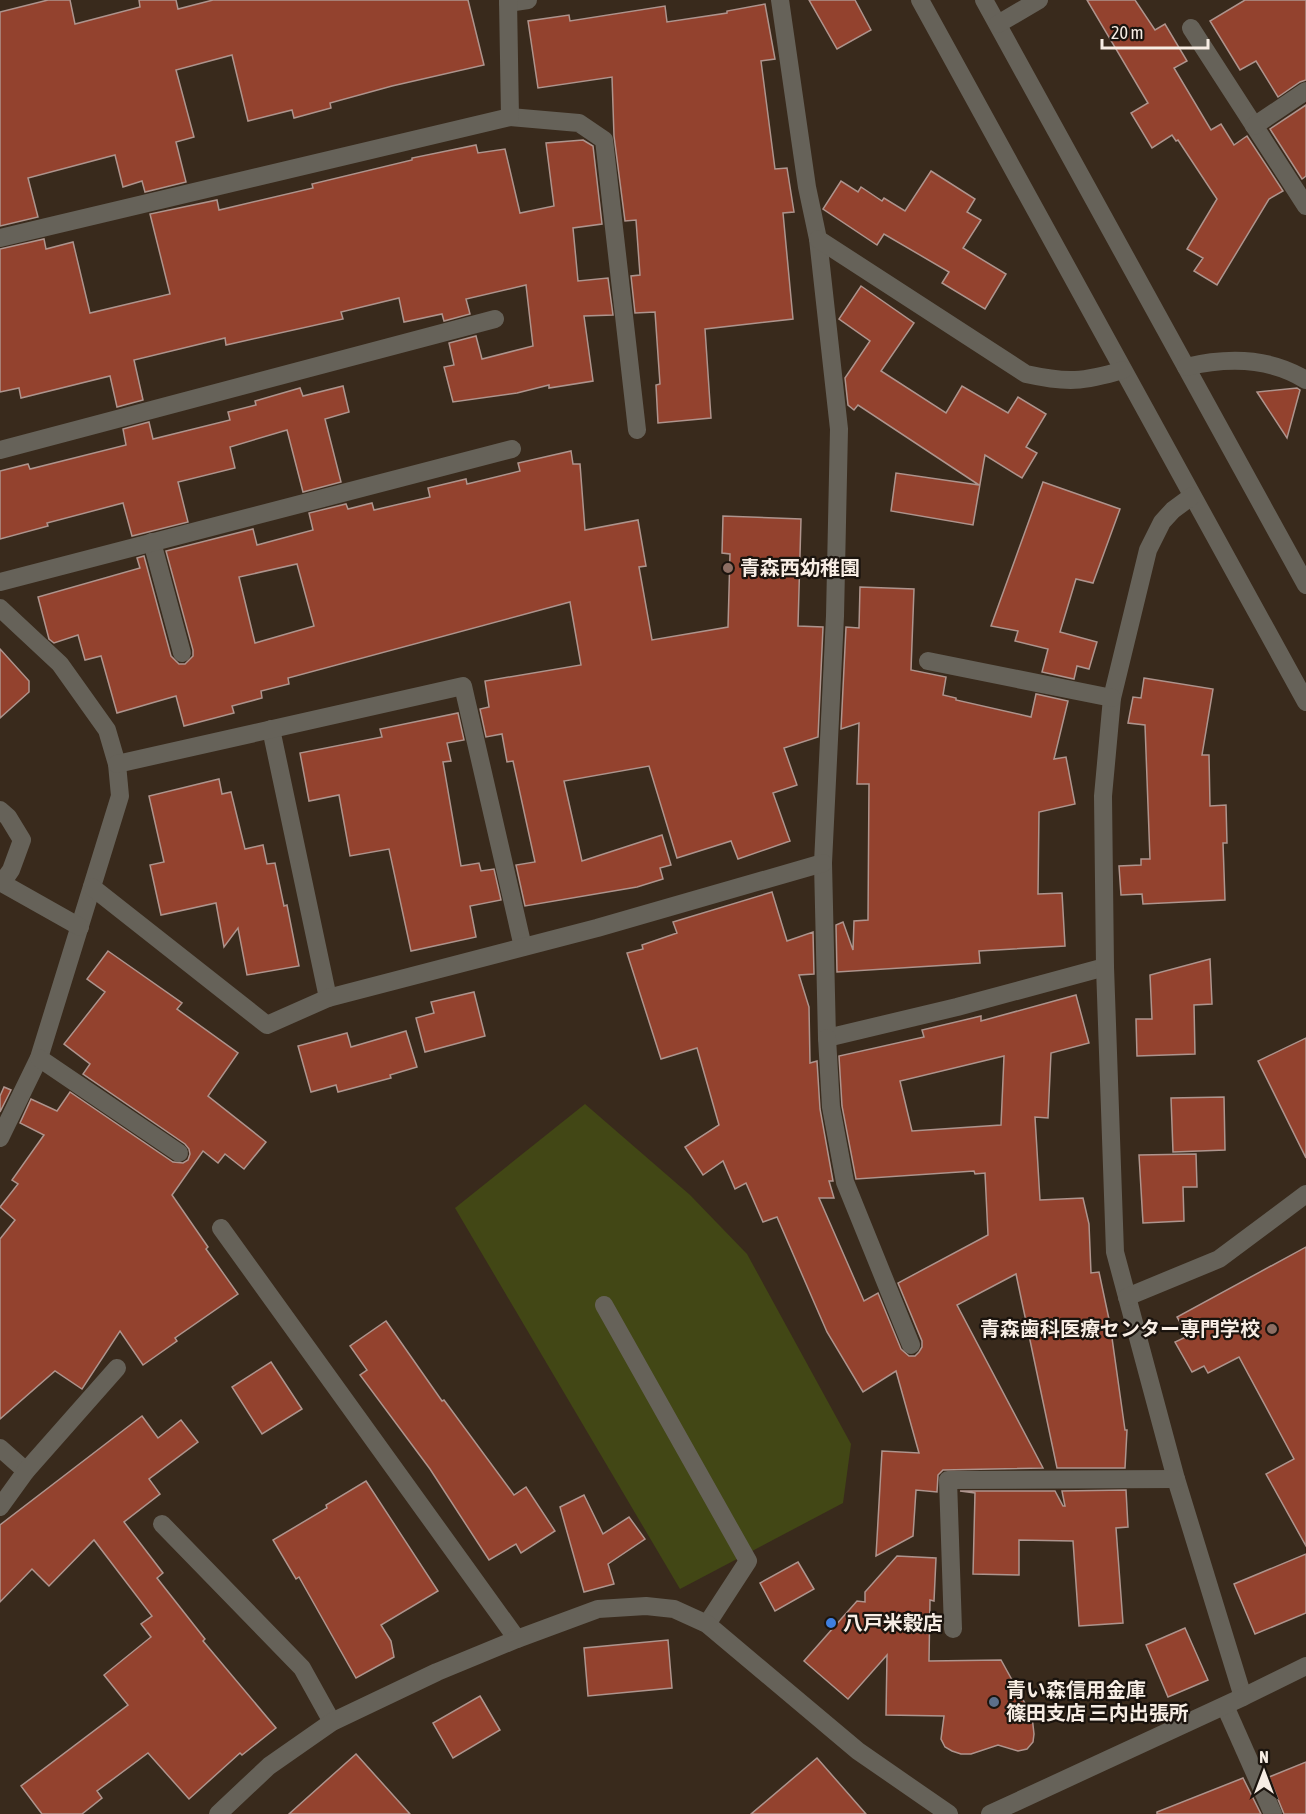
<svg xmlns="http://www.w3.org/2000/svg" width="1306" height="1814" font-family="'Asap Condensed','Noto Sans JP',sans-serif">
<rect width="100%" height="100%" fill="#392a1c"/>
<polygon fill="#424715" points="585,1104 690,1195 747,1254 851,1444 843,1503 680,1589 455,1208"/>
<g fill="#93422e" stroke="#ae948d" stroke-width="1.5" fill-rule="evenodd">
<polygon points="48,0 70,0 75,24 140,7 139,0 176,0 178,9 213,0 468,0 484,65 392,86 330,103 331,108 294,118 292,110 248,121 232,55 176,70 194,137 176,142 186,182 145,192 142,181 123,187 115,155 28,178 38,217 0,226 0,12"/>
<polygon points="809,0 855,0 871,30 837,49"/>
<polygon points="1087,0 1135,0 1155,30 1165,24 1187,61 1174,68 1211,130 1221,124 1234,145 1247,136 1283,191 1269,199 1217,285 1194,271 1203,258 1187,249 1217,199 1178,140 1176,141 1172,135 1152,148 1131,113 1148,103"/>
<polygon points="1245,0 1306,0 1306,80 1300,82 1278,97 1256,61 1240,70 1210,21"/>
<polygon points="765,4 775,59 761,61 775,169 787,168 794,212 783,213 793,319 705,329 711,418 658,423 656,385 660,384 655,312 635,313 631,276 640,275 636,220 625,221 614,136 612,77 538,88 528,21 569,15 570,21 665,6 667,22 727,13 727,11"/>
<polygon points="1306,105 1306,176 1302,179 1270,129"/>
<polygon points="583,140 593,146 602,224 573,228 578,281 608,278 613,315 584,316 593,381 549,388 549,385 517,393 453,402 444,367 454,365 449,343 476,336 482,359 533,346 526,285 466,299 470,314 444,321 442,314 404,322 399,298 341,312 343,319 226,345 225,338 134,360 143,400 117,407 110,376 21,398 19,388 0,392 0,249 44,239 46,249 73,242 90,313 170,294 150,214 217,200 219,210 313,188 312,184 412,160 412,158 476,145 478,153 505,149 520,213 554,206 546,143"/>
<polygon points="931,171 975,199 967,212 981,220 963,248 1006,274 985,309 942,283 949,272 884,234 877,245 823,209 841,181 858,192 861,187 882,201 884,198 905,211"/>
<polygon points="861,286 914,323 881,371 946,413 962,386 1008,413 1018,397 1046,414 1026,447 1037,453 1022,478 985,455 973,525 891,511 896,473 979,485 858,405 854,410 848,405 845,378 870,341 839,319"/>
<polygon points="343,386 349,412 325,419 341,482 303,492 287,430 230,447 235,468 178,482 188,522 132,536 123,503 47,523 48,526 0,539 0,471 28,464 30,469 126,445 123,429 149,422 153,439 230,420 228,412 256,405 255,401 300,388 303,396"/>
<polygon points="1297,388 1300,390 1287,438 1257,392"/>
<path d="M571 451 573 464H580L585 530 638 520 646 566 639 567 652 640 728 627 730 554 722 553 723 516 801 519 798 626 823 627 818 737 784 748 797 785 773 793 790 841 738 859 731 841 677 858 649 766 564 781 582 861 662 835 671 865 660 868 663 879 637 887 525 906 516 865 535 862 513 761 507 762 502 734 486 737 480 709 489 707 485 681 581 665 570 602 288 678 289 684 261 691 262 698 232 706 234 713 184 726 176 696 117 713 101 656 85 660 78 635 54 643 49 639 38 597 140 568 137 558 144 556 171 656 179 664H185L193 656V650L166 551 253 529 257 545 313 530 309 513 346 504 348 509 372 503 374 510 430 497 428 488 466 479 467 484 520 471 518 463ZM297 564 314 626 255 643 239 577Z"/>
<polygon points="1043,482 1120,509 1093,583 1076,579 1060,632 1097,642 1089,669 1077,666 1074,679 1042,672 1048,649 1015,641 1018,631 991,626"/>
<polygon points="860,587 914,589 911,670 946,677 943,695 956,698 956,700 1031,717 1036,694 1068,701 1054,759 1066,757 1075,804 1039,812 1038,894 1062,893 1065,946 979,951 980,963 837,972 836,925 843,922 853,950 854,921 868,920 869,784 857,784 859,723 841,729 846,627 859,628"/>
<polygon points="0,649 29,681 29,692 0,718"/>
<polygon points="1144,678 1213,689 1202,755 1209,755 1210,806 1226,805 1227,843 1223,843 1225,900 1143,904 1142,894 1121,895 1119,866 1141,865 1141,859 1150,859 1145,725 1128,723 1133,697 1141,698"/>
<polygon points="458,713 464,740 447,743 451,761 443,762 461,866 479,863 481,871 494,869 501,900 470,906 476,937 411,951 389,849 350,856 339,795 309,801 300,753 382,737 380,729"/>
<polygon points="219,779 222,794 231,792 245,849 263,845 267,864 275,863 284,906 287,905 299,966 247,975 238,928 224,947 216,903 161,915 150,865 164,862 149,796"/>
<path d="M772 892 787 941 813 932 814 974 799 975 809 1007 810 1063 817 1061 820 1109 833 1181H829L834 1198H819L864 1301 878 1293 901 1349 909 1356H915L919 1352 922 1347V1341L898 1283 988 1235 985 1173 975 1174 974 1171 856 1179 842 1106 839 1056 924 1037 922 1030 981 1016V1021L1076 995 1089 1043 1051 1053 1048 1118 1035 1117 1040 1200 1083 1198 1089 1224 1091 1273 1099 1272 1110 1324 1125 1430H1127L1125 1468H1057L1016 1274 957 1305 1043 1468 943 1470 938 1475 937 1492 916 1490 913 1536 876 1556 882 1451 919 1453 896 1371 863 1392 827 1332 777 1217 763 1222 746 1183 735 1189 723 1161 703 1175 685 1147 719 1125 697 1048 661 1059 627 953 643 949 642 945 677 933 673 922ZM1004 1056 1001 1125 912 1131 900 1081Z"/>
<polygon points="108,951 182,1003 177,1009 238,1053 208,1096 266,1142 244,1169 225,1154 218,1163 203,1151 172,1195 208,1247 206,1249 238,1294 175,1338 177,1341 143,1365 120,1331 82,1389 55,1371 0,1419 0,1239 15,1220 0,1207 18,1184 12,1180 44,1135 20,1123 31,1099 57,1111 70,1092 173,1162 183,1163 188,1160 190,1154 189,1149 185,1144 83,1074 90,1064 64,1044 105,992 87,979"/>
<polygon points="1210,959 1212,1004 1194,1005 1195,1054 1137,1056 1136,1019 1152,1019 1150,975"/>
<polygon points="474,992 485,1036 425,1052 416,1018 434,1013 431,1002"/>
<polygon points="406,1031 417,1067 390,1075 391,1078 338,1092 336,1085 311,1092 298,1046 347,1033 351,1047"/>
<polygon points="1306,1038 1306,1158 1258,1061"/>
<polygon points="4,1087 11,1090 0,1112 0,1096"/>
<polygon points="1224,1097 1225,1150 1173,1152 1171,1098"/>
<polygon points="1196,1154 1197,1187 1183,1187 1184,1221 1143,1223 1139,1155"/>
<polygon points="1306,1247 1306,1546 1266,1474 1294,1459 1239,1357 1208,1373 1204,1366 1192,1372 1175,1342 1188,1336 1177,1317"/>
<polygon points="386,1321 442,1401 444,1400 514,1495 526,1487 555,1531 521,1553 516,1544 489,1560 430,1469 360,1375 367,1370 350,1346"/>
<polygon points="271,1362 302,1409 262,1434 232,1387"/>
<polygon points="142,1416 158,1438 181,1420 198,1442 149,1479 160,1494 124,1522 163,1573 157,1578 205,1639 203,1641 276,1728 242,1755 240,1753 189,1799 148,1753 97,1791 102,1798 82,1814 42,1814 21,1786 128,1705 104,1675 151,1637 141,1624 152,1616 94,1540 49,1586 32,1569 0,1602 0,1525"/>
<polygon points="366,1481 438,1591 381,1625 391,1641 394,1657 356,1678 299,1577 296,1579 273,1540 327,1508 326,1505"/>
<polygon points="1126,1490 1128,1527 1116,1528 1123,1623 1079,1626 1073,1541 1019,1540 1019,1575 973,1574 975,1493 960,1491 1055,1491 1063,1506 1065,1506 1062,1491"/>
<polygon points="584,1495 603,1534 629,1517 645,1539 608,1564 614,1584 584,1592 560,1507"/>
<polygon points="1306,1554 1306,1613 1255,1634 1234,1584"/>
<polygon points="897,1556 936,1558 934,1601 930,1600 929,1661 1001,1660 1032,1716 1034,1734 1033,1742 1027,1749 1018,1751 998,1745 971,1754 961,1754 952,1751 945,1747 941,1739 944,1716 886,1715 887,1655 848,1699 804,1661 857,1601 865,1602 865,1592"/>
<polygon points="798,1562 814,1589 775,1611 760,1583"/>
<polygon points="1185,1628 1208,1680 1168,1697 1146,1645"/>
<polygon points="668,1640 672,1688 588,1696 584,1648"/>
<polygon points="480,1696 500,1730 453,1758 433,1723"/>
<polygon points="356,1754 410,1814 289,1814"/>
<polygon points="817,1758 866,1814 751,1814"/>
<polygon points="1306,1762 1306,1814 1284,1814 1269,1777"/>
<polygon points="1243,1778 1261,1814 1157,1814 1157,1812"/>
</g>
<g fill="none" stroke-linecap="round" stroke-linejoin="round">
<g stroke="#666259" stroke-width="18">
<polyline points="780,0 807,187 818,239 839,429 835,616 823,863 827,1038 957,1007 1105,967"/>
<polyline points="920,0 1306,702"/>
<polyline points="984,0 1306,585"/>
<polyline points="508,3 528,0"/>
<polyline points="998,24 1039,0"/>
<polyline points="1191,28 1306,206"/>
<polyline points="510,117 579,123 604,140 637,430"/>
<polyline points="1254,126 1306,91"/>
<polyline points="0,238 510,117 508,0"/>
<path d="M818 239 1026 374C1067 383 1083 382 1123 370"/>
<path d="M1186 367C1228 357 1269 357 1306 380"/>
<polyline points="0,450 495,319"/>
<polyline points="1192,496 1173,510 1162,522 1148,550 1112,698 1103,796 1105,967 1115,1252 1176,1479 1243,1697"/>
<polyline points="152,542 182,653"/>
<polyline points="0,582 512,449"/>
<polyline points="0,608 60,664 107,730 117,764 120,796 39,1058 0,1138"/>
<polyline points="928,661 1112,698"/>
<polyline points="271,729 328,998"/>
<polyline points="117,764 463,686 523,947"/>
<polyline points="0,810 8,817 22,840 11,870 2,883 80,927"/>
<polyline points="92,887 267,1025 328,998 597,928 823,863"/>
<polyline points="827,1038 831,1107 845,1182 911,1345"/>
<polyline points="39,1058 179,1153"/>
<polyline points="221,1228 517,1639"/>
<polyline points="1127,1297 1219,1259 1306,1194"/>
<polyline points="604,1305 748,1561 707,1624"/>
<polyline points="0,1448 26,1471"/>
<polyline points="0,1507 26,1471 117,1368"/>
<polyline points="162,1524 302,1668 332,1722"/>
<polyline points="953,1629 948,1480 1176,1479"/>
<polyline points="1225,1706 1273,1814"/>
<polyline points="218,1814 269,1766 332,1722 437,1672 517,1639 598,1609 646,1606 674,1609 707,1624 858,1751 949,1814"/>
<polyline points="990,1814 1243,1697 1306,1666"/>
</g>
</g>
<g fill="#8d6e63" stroke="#1b140e" stroke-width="2">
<circle cx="728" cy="568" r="6"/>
<circle cx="1272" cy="1329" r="6"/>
</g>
<circle fill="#3f7fe0" stroke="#1b140e" stroke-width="2" cx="831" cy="1623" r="6"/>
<circle fill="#5c6f8a" stroke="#1b140e" stroke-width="2" cx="994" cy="1702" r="6"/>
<g text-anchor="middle" stroke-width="4.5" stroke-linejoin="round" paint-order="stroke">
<g font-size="20" font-weight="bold" fill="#f7ede4" stroke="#1b140e" text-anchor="start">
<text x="740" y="575">青森西幼稚園</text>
<text x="1260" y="1336" text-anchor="end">青森歯科医療センター専門学校</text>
<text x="843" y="1630">八戸米穀店</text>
<text x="1006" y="1697">青い森信用金庫<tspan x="1006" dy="23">篠田支店 三内出張所</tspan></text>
</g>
</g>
<g transform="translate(1264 1772)" stroke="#1b140e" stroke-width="4.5" paint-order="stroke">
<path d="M0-4.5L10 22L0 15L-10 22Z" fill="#f7ede4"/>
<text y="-9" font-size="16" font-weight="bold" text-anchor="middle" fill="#f7ede4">N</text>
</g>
<path d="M1102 39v9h106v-9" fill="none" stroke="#f7ede4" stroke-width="3"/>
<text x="1111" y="39" font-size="18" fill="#f7ede4" stroke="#1b140e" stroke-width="4.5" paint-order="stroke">20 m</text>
</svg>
